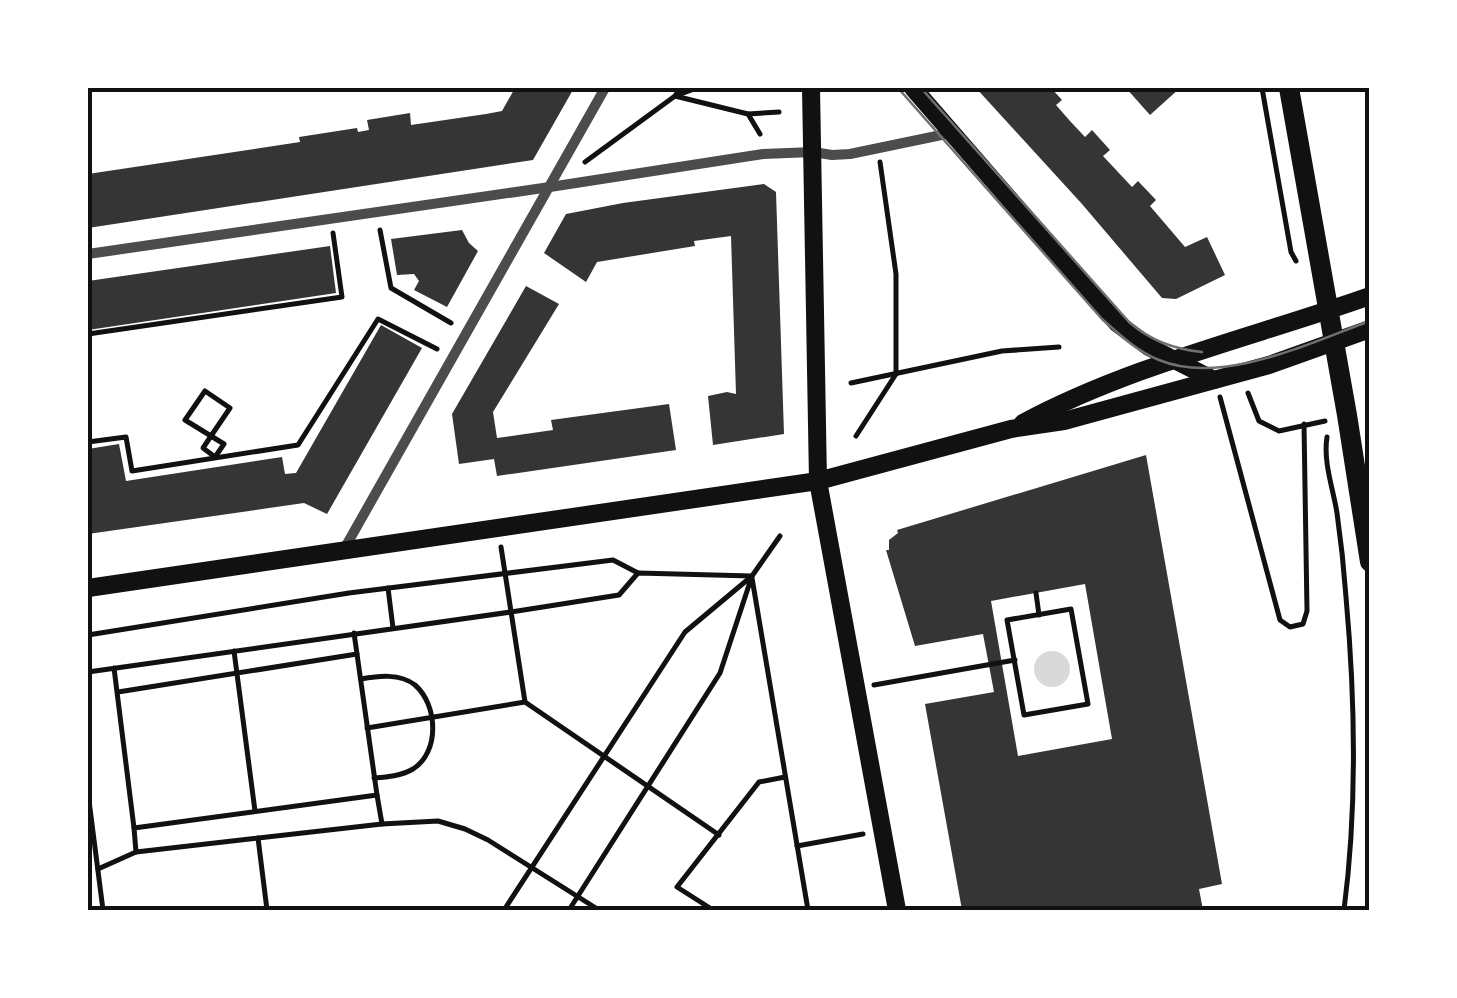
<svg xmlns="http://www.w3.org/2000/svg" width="1457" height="998" font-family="'Archivo Narrow',sans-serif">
<rect width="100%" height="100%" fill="#fff"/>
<circle fill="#d9d9d9" cx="1052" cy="669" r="18"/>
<g fill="#353535" fill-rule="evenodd">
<polygon points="515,88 574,88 533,160 88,228 88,174 300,142 299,137 357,128 358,132 369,130 367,120 410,113 411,125 486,114 502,111"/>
<polygon points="976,88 1051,88 1062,100 1056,105 1070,121 1085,137 1092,130 1110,150 1103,156 1132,187 1138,181 1156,200 1150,206 1185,247 1207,237 1225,275 1176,299 1162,298 1082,204"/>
<polygon points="1126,88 1180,88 1150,115"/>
<polygon points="764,184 776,192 784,434 713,445 708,396 727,392 736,394 731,236 694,241 695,246 597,262 586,282 544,253 566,214 623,203"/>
<polygon points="462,230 469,243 478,251 447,307 414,290 419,281 414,274 397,275 391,239"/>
<polygon points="330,246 336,293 88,330 88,281"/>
<polygon points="526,286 559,304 493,412 497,438 553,430 551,420 669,404 676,450 497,476 494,459 459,464 452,414"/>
<polygon points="381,325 422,348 327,514 304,503 88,534 88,449 119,444 126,481 282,457 285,474 296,473"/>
<path d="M1146 455 1222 884 1199 889 1203 910H962L925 704 994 692 983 634 915 646 886 550H889V540L898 533 897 530ZM1085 584 1112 739 1018 756 991 601Z"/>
</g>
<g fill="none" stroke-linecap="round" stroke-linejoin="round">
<g stroke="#111" stroke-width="5">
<polyline points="680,88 675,96 748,114 760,134"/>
<polyline points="1262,88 1291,252 1296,261"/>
<polyline points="748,114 779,112"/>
<polyline points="585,162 675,96 697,88"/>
<polyline points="380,230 391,288 451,323"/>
<polyline points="88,334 342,297 333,233"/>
<polyline points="851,383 1002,351 1059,347"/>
<polygon points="205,391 230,408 211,436 185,420"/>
<polyline points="1248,393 1259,421 1279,431 1325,421"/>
<polyline points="1220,397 1280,620 1290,627 1303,624 1307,611 1304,424"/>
<polygon points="211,436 224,444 215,457 203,448"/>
<polyline points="856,436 896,374 896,274 880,162"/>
<path d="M1327 437C1323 462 1333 488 1337 513 1341 541 1344 569 1346 597 1355 697 1357 810 1344 910"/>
<polyline points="88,442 126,437 132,471 298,445 378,319 437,349"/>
<polyline points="501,547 525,702"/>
<polyline points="752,578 808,910"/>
<polyline points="388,588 393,628"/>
<polyline points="1036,593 1039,615"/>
<polygon points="1071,609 1088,704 1024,715 1007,620"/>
<polyline points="88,635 349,593 613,560 638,573"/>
<polyline points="234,651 255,811"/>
<polyline points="114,668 134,828 377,795 354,633"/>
<polyline points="88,672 511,612 619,595 638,573 752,576"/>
<path d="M361 679C378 676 400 673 415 685 438 705 440 752 413 769 401 776 387 777 374 778"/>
<polyline points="874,685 1015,660"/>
<polyline points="118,692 357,654"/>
<polyline points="367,728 525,702 719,835"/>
<polyline points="88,793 103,910"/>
<polyline points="377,795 382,824"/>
<polyline points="134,828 136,852 382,824 438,821 465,829 488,840 599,910"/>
<polyline points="258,838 267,910"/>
<polyline points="797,846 863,834"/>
<polyline points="98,869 136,852"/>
<polyline points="504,910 685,632 752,576 780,536"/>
<polyline points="569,910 720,673 751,579"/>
<polyline points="713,910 677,887 759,782 785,777"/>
</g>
<g stroke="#4c4c4c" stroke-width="10">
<polyline points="88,254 550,187 763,154 813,152 832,155 850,154 951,133"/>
<polyline points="343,551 605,88"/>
</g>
<g stroke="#111" stroke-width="18">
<polyline points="811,88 818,481 897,910"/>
<polyline points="913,88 1117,323 1149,347 1214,380"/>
<path d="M1023 423C1131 365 1254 337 1370 296"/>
<polyline points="88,588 818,481 1011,429 1064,421 1269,365 1370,329"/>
</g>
<polyline stroke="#111" stroke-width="20" points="1289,88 1347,415 1370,562"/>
<g stroke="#707070" stroke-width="2.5">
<path d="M898 88 1102 319C1120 335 1137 351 1159 360 1222 386 1309 343 1370 321"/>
<path d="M921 88 1129 322C1151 341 1174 349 1202 352"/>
</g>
</g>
<rect width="1457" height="998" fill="none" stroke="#ffffff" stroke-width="180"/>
<rect x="90" y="90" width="1277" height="818" fill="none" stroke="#111" stroke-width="4"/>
</svg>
